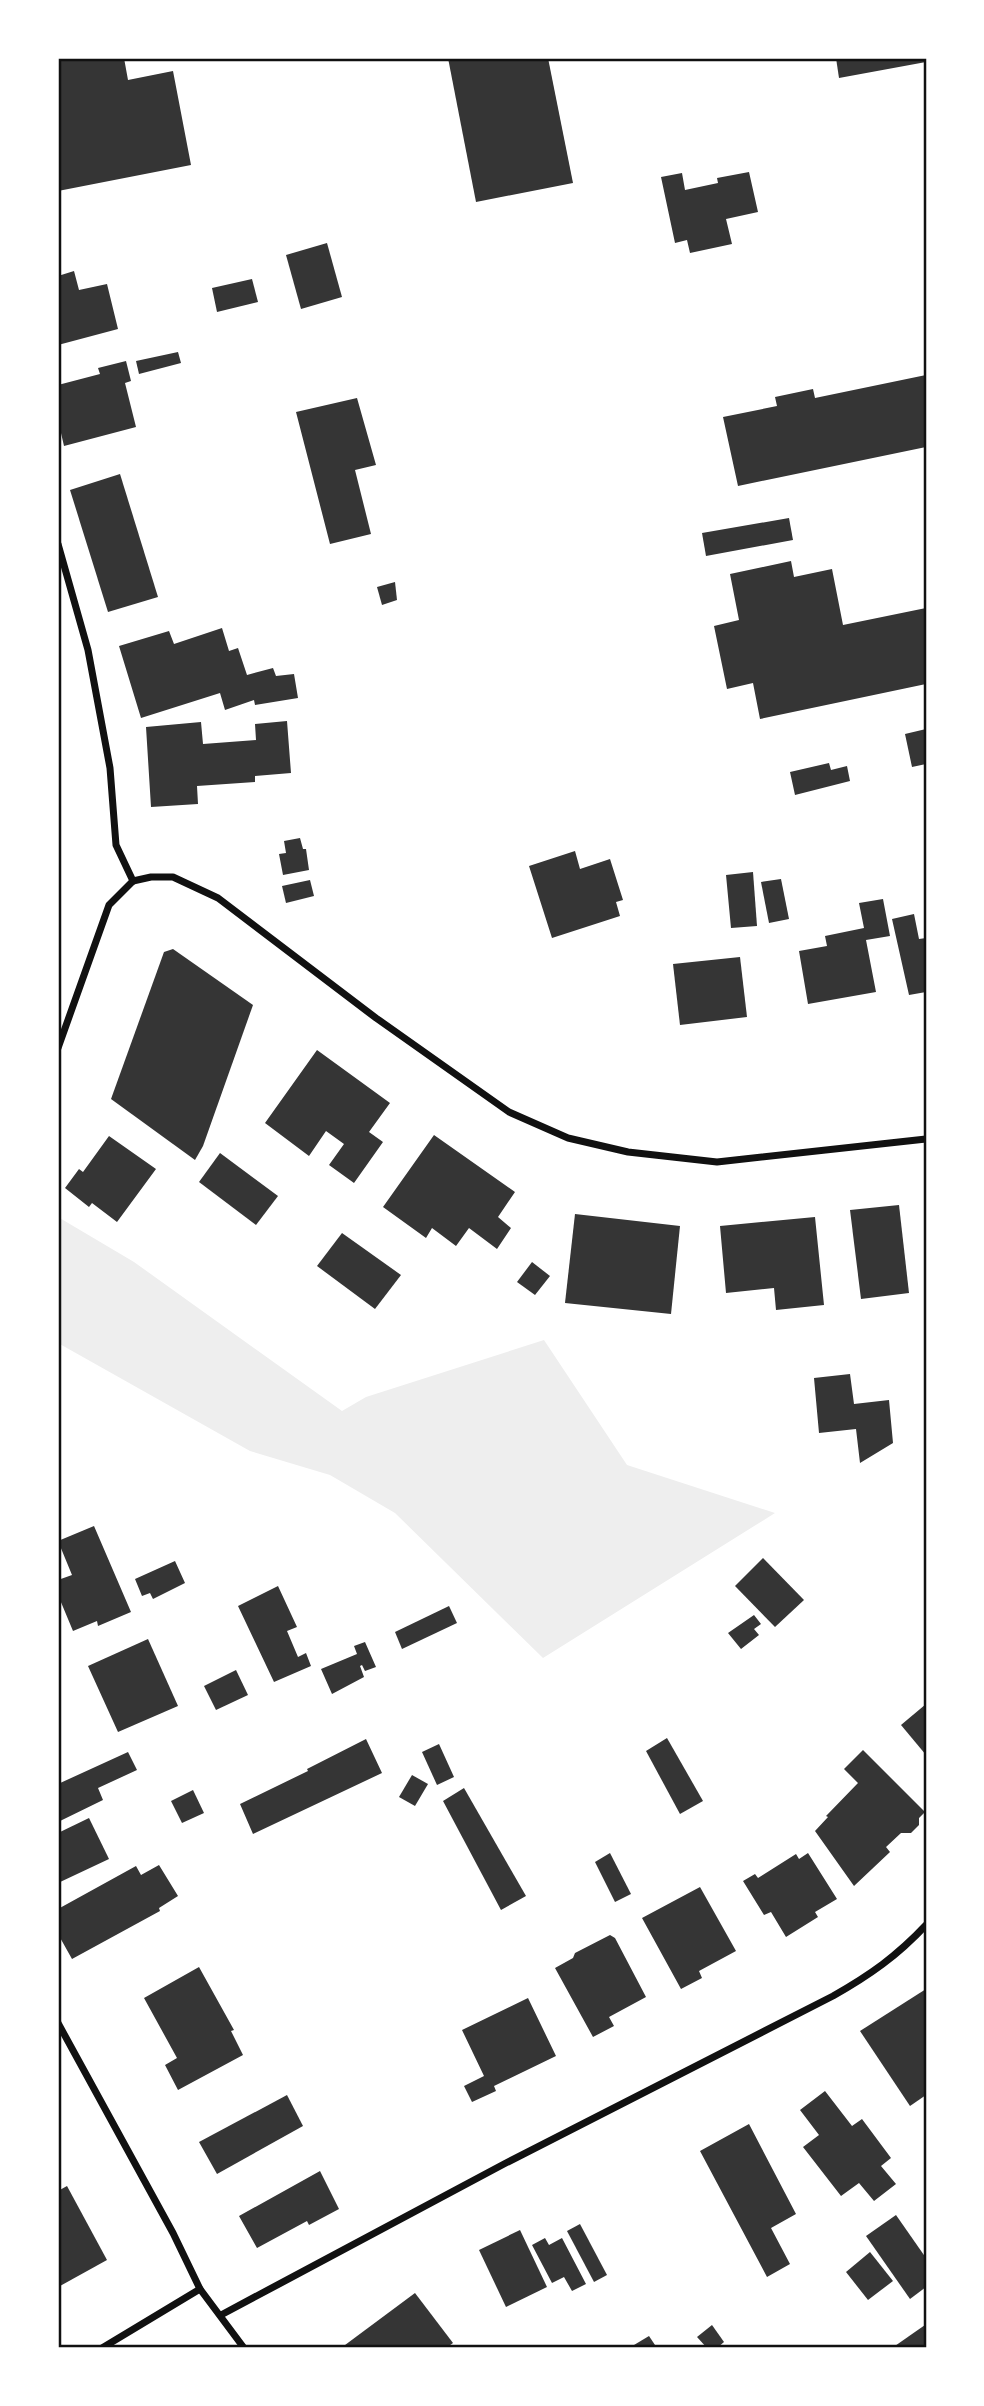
<svg xmlns="http://www.w3.org/2000/svg" width="984" height="2406" font-family="'IBM Plex Sans',sans-serif">
<rect width="100%" height="100%" fill="#fff"/>
<polygon fill="#eee" points="58,1217 134,1262 342,1411 366,1397 544,1340 627,1465 775,1513 543,1658 395,1513 330,1475 250,1451 58,1343"/>
<g fill="#353535">
<polygon points="58,58 124,58 128,80 173,71 191,165 58,191"/>
<polygon points="448,58 548,58 573,183 476,202"/>
<polygon points="836,58 926,58 926,62 839,78"/>
<polygon points="749,172 758,212 726,219 732,244 690,253 687,240 675,243 661,177 682,173 685,190 718,183 717,178"/>
<polygon points="327,243 342,297 301,309 286,255"/>
<polygon points="74,271 79,290 107,284 118,329 58,345 58,276"/>
<polygon points="252,279 258,302 217,312 212,288"/>
<polygon points="178,352 181,363 139,374 136,361"/>
<polygon points="126,361 131,381 125,383 136,427 64,446 58,420 58,385 100,374 98,368"/>
<polygon points="926,375 926,447 738,486 723,417 777,406 775,397 813,389 815,398"/>
<polygon points="357,398 376,465 355,470 371,534 330,544 296,412"/>
<polygon points="120,474 158,597 108,612 70,490"/>
<polygon points="789,518 793,540 706,556 702,533"/>
<polygon points="791,561 794,577 832,569 843,625 926,608 926,684 760,719 753,683 727,689 714,626 739,620 730,574"/>
<polygon points="395,582 397,600 382,605 377,587"/>
<polygon points="222,628 229,651 238,648 247,675 273,668 276,676 294,674 298,698 255,705 254,700 225,710 220,693 141,718 119,646 169,631 174,644"/>
<polygon points="287,721 291,773 255,776 255,782 197,786 198,804 151,807 146,727 201,722 203,744 256,740 255,724"/>
<polygon points="926,729 926,764 912,767 905,734"/>
<polygon points="829,763 831,770 847,766 850,781 795,795 790,772"/>
<polygon points="300,838 303,849 306,849 309,870 283,875 279,854 286,853 284,841"/>
<polygon points="575,851 580,869 610,859 623,900 616,902 620,916 552,938 529,866"/>
<polygon points="753,872 757,926 731,928 726,875"/>
<polygon points="781,879 789,919 769,923 761,882"/>
<polygon points="310,880 314,896 286,903 282,886"/>
<polygon points="883,899 890,936 866,940 876,992 808,1004 799,951 827,946 825,936 864,928 859,903"/>
<polygon points="914,914 919,939 926,938 926,992 909,995 892,919"/>
<polygon points="173,949 253,1005 203,1146 195,1160 111,1099 164,952"/>
<polygon points="740,957 747,1017 680,1025 673,964"/>
<polygon points="317,1050 390,1103 369,1132 383,1142 354,1183 329,1165 344,1144 326,1131 309,1156 265,1123"/>
<polygon points="434,1135 515,1192 498,1217 511,1228 497,1249 469,1228 456,1246 432,1228 426,1238 383,1207"/>
<polygon points="109,1136 156,1169 117,1222 92,1203 89,1207 65,1188 79,1169 83,1172"/>
<polygon points="220,1153 278,1196 256,1225 199,1182"/>
<polygon points="899,1205 909,1293 861,1299 850,1210"/>
<polygon points="575,1214 680,1226 671,1314 565,1303"/>
<polygon points="815,1217 824,1305 776,1310 774,1288 726,1293 720,1226"/>
<polygon points="342,1233 401,1275 375,1309 317,1266"/>
<polygon points="532,1262 550,1276 535,1295 517,1282"/>
<polygon points="850,1374 854,1404 889,1400 893,1443 860,1463 856,1429 819,1433 814,1378"/>
<polygon points="94,1526 131,1612 98,1626 97,1621 73,1631 58,1595 58,1580 72,1575 58,1541"/>
<polygon points="763,1558 804,1600 775,1627 735,1586"/>
<polygon points="175,1561 185,1583 153,1599 150,1593 142,1596 135,1579"/>
<polygon points="278,1586 297,1627 287,1631 298,1657 306,1653 311,1666 274,1682 238,1606"/>
<polygon points="449,1606 457,1623 402,1649 395,1632"/>
<polygon points="754,1615 761,1624 754,1629 759,1635 741,1649 728,1633"/>
<polygon points="148,1639 178,1706 118,1732 88,1666"/>
<polygon points="365,1642 376,1667 365,1671 362,1665 360,1666 364,1677 332,1694 321,1669 357,1654 354,1646"/>
<polygon points="236,1670 248,1695 216,1710 204,1686"/>
<polygon points="926,1704 926,1755 901,1725"/>
<polygon points="667,1738 703,1801 680,1814 646,1751"/>
<polygon points="366,1739 382,1773 253,1834 240,1804 308,1771 307,1769"/>
<polygon points="439,1744 454,1777 437,1785 422,1752"/>
<polygon points="863,1750 925,1812 919,1818 919,1825 911,1833 901,1833 886,1847 890,1852 854,1886 815,1831 828,1817 826,1816 858,1783 844,1769"/>
<polygon points="128,1752 137,1770 98,1788 103,1800 58,1822 58,1784"/>
<polygon points="412,1775 428,1784 415,1806 399,1797"/>
<polygon points="464,1788 526,1896 501,1910 443,1801"/>
<polygon points="193,1790 204,1813 182,1823 171,1801"/>
<polygon points="89,1818 109,1859 58,1883 58,1833"/>
<polygon points="610,1853 631,1894 615,1902 595,1862"/>
<polygon points="808,1853 837,1899 815,1912 818,1917 786,1937 771,1912 764,1915 743,1881 755,1874 758,1878 796,1854 799,1859"/>
<polygon points="159,1865 178,1896 159,1908 160,1911 72,1959 58,1934 58,1909 136,1866 141,1875"/>
<polygon points="700,1887 736,1951 699,1971 702,1978 681,1989 642,1918"/>
<polygon points="610,1935 615,1938 646,1997 609,2017 614,2026 593,2037 555,1968 573,1958 575,1953"/>
<polygon points="199,1967 234,2030 231,2031 243,2055 178,2090 165,2065 177,2058 144,1998"/>
<polygon points="926,1989 926,2095 910,2106 860,2031"/>
<polygon points="528,1998 556,2056 494,2086 496,2091 472,2102 464,2086 484,2076 462,2030"/>
<polygon points="825,2091 852,2126 862,2119 891,2158 881,2166 896,2184 874,2201 859,2183 841,2196 803,2147 819,2135 800,2110"/>
<polygon points="287,2095 303,2126 217,2174 199,2142"/>
<polygon points="749,2124 796,2214 771,2228 790,2264 767,2277 700,2151"/>
<polygon points="320,2171 339,2209 309,2225 307,2221 257,2248 239,2216"/>
<polygon points="67,2186 107,2260 60,2286 58,2281 58,2191"/>
<polygon points="896,2215 926,2258 926,2287 910,2299 866,2236"/>
<polygon points="580,2224 607,2275 594,2282 567,2231"/>
<polygon points="520,2230 547,2287 506,2307 479,2250"/>
<polygon points="545,2238 549,2245 562,2238 586,2284 572,2291 564,2277 552,2283 532,2245"/>
<polygon points="870,2252 893,2281 868,2300 846,2272"/>
<polygon points="415,2293 453,2343 446,2348 341,2348"/>
<polygon points="712,2325 724,2342 717,2348 707,2348 697,2337"/>
<polygon points="925,2325 926,2348 892,2348"/>
<polygon points="649,2336 657,2348 629,2348"/>
</g>
<g fill="none" stroke-linecap="round" stroke-linejoin="round">
<g stroke="#111" stroke-width="7">
<polyline points="58,544 88,650 110,768 116,845 133,881"/>
<polyline points="133,881 151,877 173,877 218,898 376,1018 509,1112 568,1138 628,1152 717,1162 926,1139"/>
<polyline points="58,1048 109,905 133,881"/>
<polyline points="58,2023 173,2233 200,2289 244,2348"/>
<path d="M221 2315 504 2164 833 1996C870 1975 897 1956 926 1925"/>
<polyline points="102,2348 200,2289"/>
</g>
</g>
<rect width="984" height="2406" fill="none" stroke="#ffffff" stroke-width="119"/>
<rect x="60" y="60" width="865" height="2286" fill="none" stroke="#111" stroke-width="2.5"/>
</svg>
